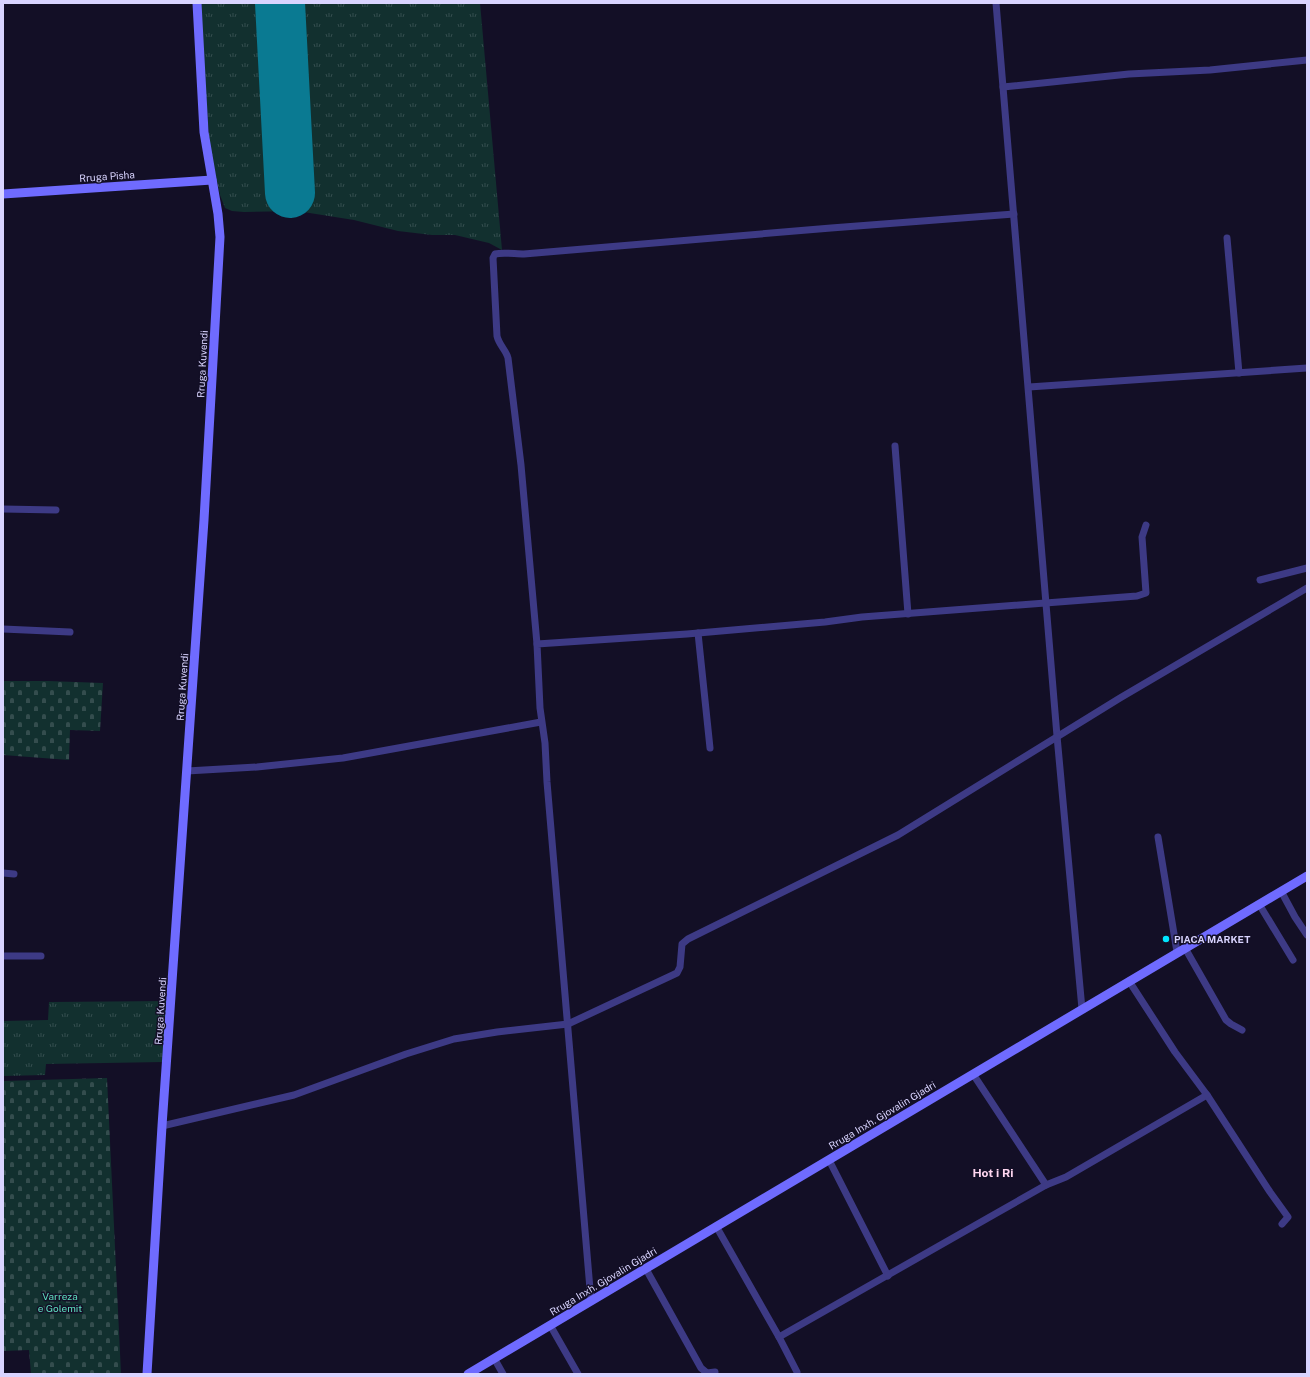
<svg xmlns="http://www.w3.org/2000/svg" width="1310" height="1377" font-family="'Public Sans',sans-serif">
<defs>
<pattern id="grass-tufts" width="24" height="20" patternUnits="userSpaceOnUse"><rect width="24" height="20" fill="#12302f"/><path d="M3 7l-1-3M5 7V3M7 7l1-3M15 17l-1-3M17 17v-4M19 17l1-3" fill="none" stroke="#344d4e"/></pattern>
<pattern id="cemetery-stones" width="16" height="16" patternUnits="userSpaceOnUse"><rect width="16" height="16" fill="#12302f"/><path d="M2 7V4a2 2 0 0 1 4 0v3zM10 15v-3a2 2 0 0 1 4 0v3z" fill="#344d4e"/></pattern>
</defs>
<rect width="100%" height="100%" fill="#130f26"/>
<g fill="url(#grass-tufts)">
<polygon points="199,3 480,3 502,250 489,243 455,235 432,235 398,231 354,220 297,211 244,212 232,211 225,208 220,195 210,149"/>
<polygon points="168,1001 163,1062 46,1064 45,1075 3,1076 3,1021 48,1020 49,1002"/>
</g>
<g fill="url(#cemetery-stones)">
<polygon points="3,681 48,681 103,683 100,731 70,730 69,760 3,755"/>
<polygon points="107,1078 121,1374 31,1374 29,1350 3,1351 3,1081"/>
</g>
<g fill="none" stroke-linecap="round" stroke-linejoin="round">
<polyline stroke="#0a7a92" stroke-width="50" points="280,3 290,193"/>
<g stroke="#3d3a85" stroke-width="7">
<polyline points="996,3 1057,736 1082,1009"/>
<polyline points="1003,87 1129,74 1210,70 1307,60"/>
<polyline points="1227,238 1239,373"/>
<polyline points="1029,387 1307,368"/>
<polyline points="895,446 908,614"/>
<polyline points="3,509 56,510"/>
<polyline points="1260,580 1307,568"/>
<polyline points="3,629 70,632"/>
<polyline points="698,633 710,748"/>
<path d="M537 644 521 465 508 358C506 350 499 345 497 336L493 258 495 254C503 252 515 254 524 254L831 228 1014 214"/>
<polyline points="187,771 257,767 343,758 541,722"/>
<polyline points="1158,837 1177,952"/>
<polyline points="3,873 14,874"/>
<polyline points="1281,891 1295,917 1307,935"/>
<polyline points="1259,904 1293,960"/>
<polyline points="1185,948 1226,1020 1231,1024 1242,1030"/>
<polyline points="3,956 41,956"/>
<polyline points="1129,981 1175,1052 1207,1095 1270,1192 1288,1217 1282,1224"/>
<polyline points="973,1074 1046,1185"/>
<polyline points="162,1126 294,1095 406,1054 454,1039 497,1032 568,1024 677,973 680,967 682,944 688,939 898,835 1120,698 1307,588"/>
<polyline points="829,1160 888,1276"/>
<polyline points="716,1226 779,1337"/>
<polyline points="646,1269 701,1368 707,1373 715,1372"/>
<polyline points="591,1301 547,782 545,743 540,708 537,644 687,634 825,622 862,617 1137,596 1146,593 1142,537 1146,525"/>
<polyline points="550,1325 578,1374"/>
<polyline points="494,1358 503,1374"/>
<polyline points="797,1374 797,1372 779,1337 995,1214 1046,1185 1066,1177 1207,1095"/>
</g>
<g stroke="#6f6bff" stroke-width="9">
<polyline points="3,194 212,180"/>
<polyline points="147,1374 162,1126 204,520 220,237 218,214 204,132 197,3"/>
<polyline points="468,1374 1307,876"/>
</g>
</g>
<circle fill="#00e5ff" stroke="#130f26" stroke-width="1.5" cx="1166" cy="939" r="4"/>
<g text-anchor="middle" stroke-width="3" stroke-linejoin="round" paint-order="stroke">
<g font-size="10" fill="#d9d4ff" stroke="#130f26">
<text transform="translate(107 176) rotate(-4)" y="4">Rruga Pisha</text>
<text transform="translate(202 364) rotate(-87)" y="4">Rruga Kuvendi</text>
<text transform="translate(182 687) rotate(-86)" y="4">Rruga Kuvendi</text>
<text transform="translate(160 1011) rotate(-86)" y="4">Rruga Kuvendi</text>
<text transform="translate(882 1115) rotate(-31)" y="4">Rruga Inxh. Gjovalin Gjadri</text>
<text transform="translate(603 1281) rotate(-31)" y="4">Rruga Inxh. Gjovalin Gjadri</text>
</g>
<g font-size="10" font-weight="bold" fill="#d9d4ff" stroke="#130f26" text-anchor="start">
<text x="1174" y="943">PIACA MARKET</text>
</g>
<g font-size="10" fill="#5fe0c0" stroke="#130f26">
<text x="60" y="1300">Varreza<tspan x="60" dy="12">e Golemit</tspan></text>
</g>
<g font-size="12" font-weight="bold" fill="#ffd6f0" stroke="#130f26">
<text x="993" y="1177">Hot i Ri</text>
</g>
</g>
<rect width="1310" height="1377" fill="none" stroke="#d9d4ff" stroke-width="8"/>
</svg>
